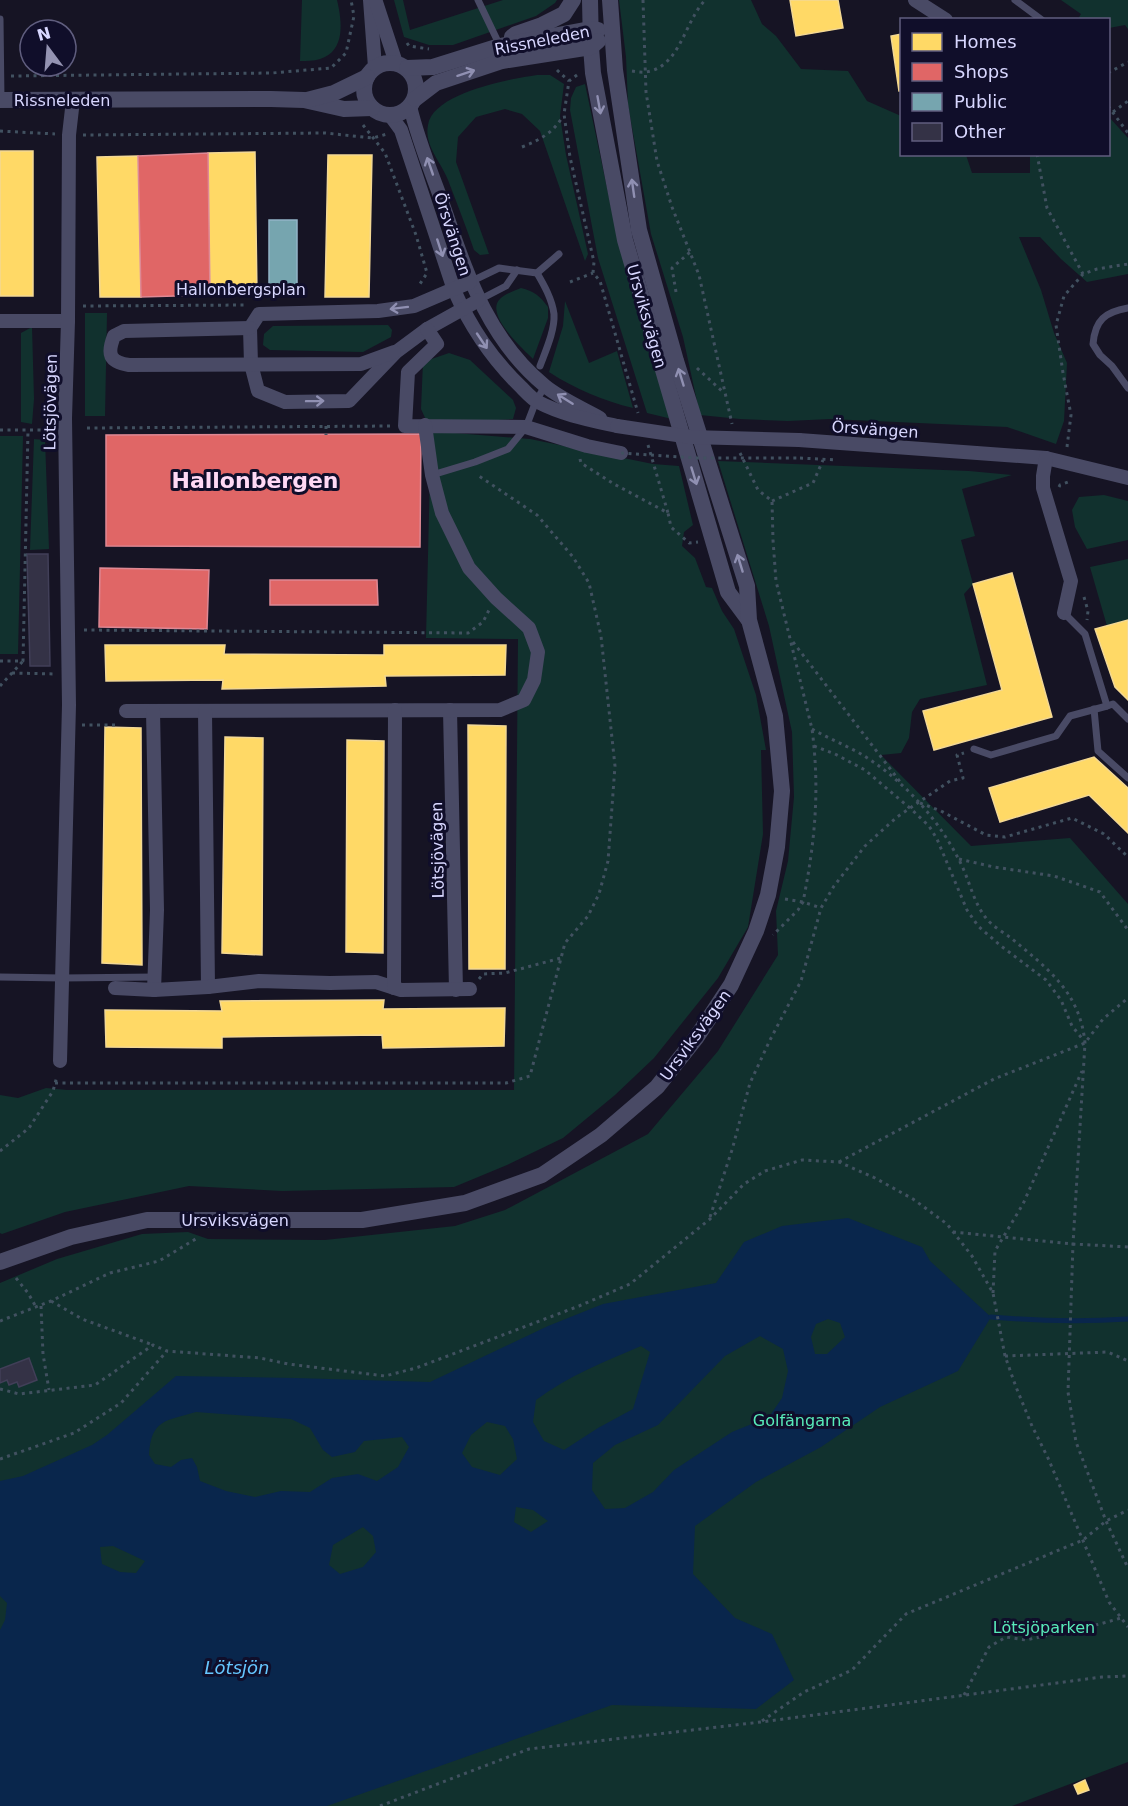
<svg xmlns="http://www.w3.org/2000/svg" width="1128" height="1806" font-family="'DejaVu Sans',sans-serif">
<rect width="100%" height="100%" fill="#161424"/>
<g fill="#11312e">
<path d="M302 0H337C342 21 346 51 320 59 314 61 306 61 300 61Z"/>
<polygon points="394,0 403,0 410,30 503,0 557,0 555,3 536,16 453,45 429,45 404,37"/>
<polygon points="619,0 751,0 762,24 776,36 801,69 848,71 867,101 901,116 902,154 966,155 972,173 1030,173 1030,155 1108,154 1109,117 1128,138 1128,274 1087,282 1061,259 1040,237 1019,237 1041,290 1054,333 1067,363 1064,421 1056,444 1007,427 830,419 788,421 740,419 700,415 683,337 651,234 628,105 626,57"/>
<polygon points="1061,0 1128,0 1128,29 1125,25 1109,28 1108,20 1078,19 1081,14"/>
<path d="M537 75H550L564 84 560 116 566 155 588 254 585 261 540 131 522 114 505 109 476 117 458 137 456 162 489 254 480 255 474 250C466 227 457 203 448 180 441 162 424 146 428 125 433 93 510 79 537 75Z"/>
<polygon points="585,84 617,235 672,419 647,413 598,258 570,110 571,98 576,87"/>
<path d="M521 288C534 291 540 296 548 307V318L533 359C523 349 486 316 499 300 504 294 514 291 521 288Z"/>
<path d="M565 301 589 363 617 351 633 408C604 401 575 389 549 372L563 326Z"/>
<polygon points="85,313 107,313 105,416 85,416"/>
<polygon points="388,325 392,330 391,337 363,352 270,350 263,345 264,334 273,326"/>
<polygon points="32,327 34,399 32,424 21,422 21,333"/>
<polygon points="449,353 470,360 513,400 516,408 513,419 467,422 427,422 421,409 423,362"/>
<polygon points="431,431 530,439 653,464 679,466 693,525 684,532 682,546 695,558 706,587 712,588 722,611 734,629 756,695 766,750 761,750 763,834 748,927 718,978 654,1058 615,1095 563,1138 507,1165 454,1187 282,1191 189,1186 65,1212 2,1234 0,1233 0,1095 18,1098 46,1088 67,1090 514,1090 518,639 426,638"/>
<polygon points="0,436 23,436 18,654 0,654"/>
<polygon points="34,439 45,440 49,549 30,550"/>
<polygon points="718,461 969,471 1012,475 962,489 975,536 961,540 973,584 964,594 987,685 920,699 912,712 909,738 901,753 881,755 971,846 1070,838 1128,904 1128,1762 1012,1806 0,1806 0,1283 57,1259 142,1234 188,1232 208,1239 325,1240 455,1226 505,1210 648,1134 718,1051 778,955 776,911 788,861 794,797 792,732 769,626"/>
<polygon points="1104,495 1128,501 1128,540 1087,549 1075,527 1072,510 1079,497"/>
<polygon points="1128,559 1128,620 1107,626 1090,567"/>
</g>
<path fill="#09264c" fill-rule="evenodd" d="M848 1218 922 1247 930 1261 991 1317 958 1371 880 1407 821 1447 756 1482 695 1526 693 1574 735 1618 772 1634 794 1680 756 1709 612 1705 327 1806H0V1630L5 1620 7 1603 0 1596V1481L23 1476 92 1445 107 1435 176 1376 295 1378 430 1382 548 1326 603 1304 716 1283 744 1242 782 1226ZM828 1319 840 1323 845 1337 827 1354H815L811 1337 816 1324ZM760 1336 783 1349 788 1371 782 1398 769 1417 732 1432 674 1470 653 1492 625 1508 605 1509 592 1490 593 1463 615 1445 658 1425 725 1356ZM641 1346 650 1352 633 1409 598 1428 564 1450 544 1441 533 1422 536 1400C568 1376 604 1362 641 1346ZM196 1412 291 1419 310 1428 323 1450 332 1457 355 1452 364 1441 402 1437 409 1447 398 1467 377 1481 358 1474 332 1478 310 1492 281 1491 255 1497 226 1491 200 1481 197 1467 192 1458 181 1460 171 1467 155 1464 149 1455C151 1419 166 1421 196 1412ZM487 1422 505 1426 513 1439 517 1459 500 1475 472 1467 462 1453 471 1435ZM516 1507 533 1510 548 1521 531 1532 514 1522ZM363 1527 373 1536 376 1552 363 1567 340 1574 329 1565 333 1545ZM113 1546 145 1561 136 1573 120 1572 102 1564 100 1547Z"/>
<g fill="#ffd966" stroke="#f3d894" stroke-width="1.5">
<polygon points="790,0 838,0 843,28 796,36"/>
<polygon points="902,34 902,91 899,91 891,36"/>
<rect x="0" y="151" width="33" height="145"/>
<polygon points="255,152 257,295 210,295 208,153"/>
<polygon points="328,155 372,155 369,297 325,297"/>
<polygon points="138,156 141,297 100,297 97,157"/>
<polygon points="1012,573 1052,717 934,750 923,711 1002,690 973,584"/>
<polygon points="1128,620 1128,700 1115,687 1095,629"/>
<polygon points="105,645 225,645 224,654 384,655 384,645 506,645 505,675 385,676 386,686 222,689 223,680 106,681"/>
<polygon points="468,725 506,726 505,969 469,969"/>
<polygon points="105,727 141,728 142,965 102,963"/>
<polygon points="225,737 263,738 262,955 222,953"/>
<polygon points="347,740 384,741 383,953 346,952"/>
<polygon points="1094,757 1128,788 1128,833 1089,795 1000,822 989,788"/>
<polygon points="384,1000 383,1009 505,1008 504,1046 383,1048 382,1035 222,1037 222,1048 106,1047 105,1010 222,1011 220,1001"/>
<polygon points="1085,1780 1089,1790 1078,1794 1074,1785"/>
</g>
<g fill="#e06666" stroke="#de8894" stroke-width="1.5">
<polygon points="208,153 210,295 141,297 138,156"/>
<polygon points="421,434 420,547 106,546 106,435"/>
<polygon points="100,568 209,570 207,629 99,627"/>
<polygon points="270,580 377,580 378,605 270,605"/>
</g>
<polygon fill="#76a5af" stroke="#93b4c7" stroke-width="1.5" points="269,220 297,220 297,290 269,291"/>
<g fill="none" stroke-linecap="round" stroke-linejoin="round">
<path stroke="#09264c" stroke-width="5" d="M991 1317C1037 1321 1082 1322 1128 1319"/>
</g>
<g fill="#343246" stroke="#413f58" stroke-width="1.5">
<polygon points="27,554 48,554 50,666 30,666"/>
<polygon points="29,1358 37,1380 19,1387 17,1382 9,1385 7,1380 0,1383 0,1369"/>
</g>
<g fill="none" stroke-linecap="round" stroke-linejoin="round">
<g stroke="#415160" stroke-width="3" stroke-dasharray="3 4.5" stroke-linecap="butt">
<polyline points="643,0 646,92 657,161 672,207 699,275 732,424"/>
<polyline points="407,43 409,46 429,49"/>
<polyline points="557,70 569,81"/>
<path d="M632 71C638 72 644 73 651 71 675 64 683 35 694 16 697 10 701 5 705 0"/>
<polyline points="1108,73 1128,62"/>
<polyline points="577,75 569,81 564,114 570,157 594,262 593,273 600,281 638,413"/>
<polyline points="11,76 272,73 331,68 346,53 354,16 351,0"/>
<polyline points="1108,106 1128,133"/>
<polyline points="1113,112 1128,101"/>
<polyline points="363,125 385,153 416,235 427,273 418,287"/>
<polyline points="0,131 55,134"/>
<polyline points="83,135 325,133 373,138 387,134"/>
<path d="M522 147C540 140 554 132 563 116"/>
<polyline points="1037,154 1047,208 1083,274"/>
<polyline points="570,282 593,273"/>
<polyline points="676,292 672,268 690,252"/>
<polyline points="83,306 247,305"/>
<polyline points="697,368 723,392"/>
<polyline points="326,426 326,435"/>
<polyline points="87,428 392,426"/>
<polyline points="0,430 50,430"/>
<polyline points="648,445 668,513"/>
<polyline points="1067,447 1071,415 1063,373 1056,325 1064,296 1083,274 1097,269 1128,264"/>
<path d="M740 453 758 490 772 501 773 540 776 581 812 729C820 790 815 842 803 902L798 910 773 935"/>
<polyline points="800,458 837,460"/>
<polyline points="580,459 581,463 614,484 668,513 671,527 689,543 698,542"/>
<polyline points="1059,487 1060,485 1071,481"/>
<polyline points="772,501 813,483 823,460"/>
<polyline points="1084,597 1088,611 1087,620"/>
<polyline points="84,630 468,633 483,622 489,610"/>
<polyline points="793,642 901,783"/>
<polyline points="0,661 23,661 28,430"/>
<polyline points="12,673 55,674"/>
<polyline points="0,686 23,661"/>
<polyline points="82,725 118,725"/>
<path d="M812 729C828 738 845 745 861 754 901 778 938 818 959 860 969 878 973 902 986 918 992 926 1003 932 1011 938 1048 969 1080 992 1085 1043L1073 1244 1068 1392 1076 1442 1106 1521 1128 1568"/>
<polyline points="814,746 835,754 865,770 911,809 929,826 937,839 967,910 978,926 1001,946 1046,980 1061,1000 1072,1026 1084,1041"/>
<polyline points="920,803 941,811 986,835 1005,837 1072,818 1104,834 1128,857"/>
<polyline points="959,859 994,867 1054,876 1100,892 1128,930"/>
<polyline points="785,899 803,902 821,908"/>
<polyline points="479,979 483,974 505,973 561,958"/>
<polyline points="55,1083 506,1083 530,1076 565,943 588,916 599,894 608,861 615,766 601,636 589,583 573,557 537,515 476,474"/>
<polyline points="0,1151 29,1128 53,1091 57,1076"/>
<polyline points="839,1162 994,1079 1085,1043 1103,1019 1128,998"/>
<polyline points="710,1217 732,1150 750,1083 770,1040 801,981 821,908 834,886 865,846 897,817 950,781 963,778 957,755 964,753"/>
<polyline points="953,1232 1073,1244 1128,1247"/>
<polyline points="16,1278 28,1293 36,1307"/>
<polyline points="993,1293 995,1251 1023,1204 1082,1071"/>
<polyline points="51,1301 82,1319 153,1345"/>
<polyline points="41,1306 43,1354 49,1390"/>
<polyline points="0,1321 51,1301 110,1273 159,1261 199,1237"/>
<polyline points="1005,1356 1108,1352 1128,1361"/>
<polyline points="0,1389 19,1394 95,1385 153,1345 167,1351 260,1358 288,1364 385,1376 416,1368 579,1306 630,1284 710,1219 744,1184 765,1171 802,1160 839,1162 875,1178 913,1199 947,1224 972,1256 993,1293 1005,1356 1016,1387 1032,1426 1048,1458 1109,1602 1128,1627"/>
<polyline points="0,1459 74,1433 121,1403 167,1351"/>
<polyline points="964,1695 989,1647 1006,1637 1026,1640 1100,1624 1121,1618"/>
<polyline points="762,1721 804,1692 852,1670 906,1614 1083,1540 1106,1521 1128,1510"/>
<polyline points="380,1806 529,1749 761,1722 1102,1677 1128,1676"/>
</g>
<g stroke="#494a65" stroke-width="7">
<polyline points="478,0 500,46"/>
<polyline points="1015,0 1042,20"/>
<polyline points="0,19 1,100"/>
<path d="M537 273C544 285 552 299 554 314 555 330 546 350 540 366"/>
<polyline points="470,282 499,268 537,273 559,254"/>
<polyline points="479,300 506,286 517,270"/>
<path d="M1128 308C1105 312 1095 320 1093 344L1100 355 1112 366 1128 388"/>
<polyline points="432,475 475,462 508,449 526,427 536,401 545,386"/>
<polyline points="1107,706 1113,704 1128,719"/>
<polyline points="1094,709 1098,751 1128,778"/>
<polyline points="974,749 991,755 1056,736 1070,716 1107,706 1085,634 1064,613"/>
<polyline points="0,977 62,978 155,977"/>
</g>
<g stroke="#494a65" stroke-width="14">
<polyline points="370,0 375,67"/>
<polyline points="915,0 946,20"/>
<polyline points="376,2 396,63"/>
<path d="M410 106C418 141 433 176 445 210 468 276 488 339 545 386 561 399 582 408 600 418"/>
<path d="M390 115 401 130 454 290C471 328 491 358 521 387 526 392 532 399 538 402 563 415 590 420 617 426"/>
<polyline points="470,282 414,306 378,311 259,314 250,328 251,364 258,391 285,402 349,401 396,352 427,329 479,300"/>
<polyline points="0,321 68,321"/>
<path d="M250 328 124 331 114 336C107 354 109 362 129 365L361 364 394 352"/>
<polyline points="427,329 437,344 408,372 405,426 526,427 587,446 621,453"/>
<polyline points="799,440 1046,458 1128,478"/>
<polyline points="1046,458 1043,476 1043,488 1071,581 1064,613"/>
<polyline points="450,710 456,990"/>
<polyline points="126,711 500,710 524,700 534,680 538,652 529,628 496,598 469,568 442,513 432,475 425,425"/>
<polyline points="153,711 157,910 154,990"/>
<polyline points="205,711 208,987"/>
<polyline points="115,988 154,990 208,987 259,981 330,983 376,982 401,990 470,989"/>
<polyline points="394,988 395,710"/>
<polyline points="60,1061 69,705 65,418 68,321 69,135 73,100"/>
</g>
<g stroke="#494a65" stroke-width="16">
<polyline points="590,0 591,47 593,73 625,240 728,592 748,619"/>
<polyline points="512,37 516,34 542,25 564,14 573,0"/>
<circle cx="390" cy="89" r="26"/>
<polyline points="407,68 433,67 500,46 590,29 598,30"/>
<polyline points="415,99 436,83 502,61 591,47 598,41"/>
<polyline points="0,100 271,99 304,100 344,109 372,108"/>
<polyline points="307,100 334,93 367,77"/>
<polyline points="0,1262 71,1237 147,1220 362,1220 465,1203 542,1175 601,1135 657,1087 696,1038 731,985 756,931 768,895 777,847 782,791 775,716 749,620 747,586 676,361 639,230 615,70 610,0"/>
</g>
<polyline stroke="#415160" stroke-width="3" stroke-dasharray="3 4.5" stroke-linecap="butt" points="621,453 697,458 800,458"/>
<polyline stroke="#494a65" stroke-width="14" points="617,426 690,437 799,440"/>
</g>
<defs><path id="oneway-shaft" d="M-6 0H5M1.5-3L5.5 0L1.5 3" fill="none" stroke-width="1.6" stroke-linecap="round" stroke-linejoin="round" transform="scale(1.5)"/></defs>
<g stroke="#9090b2">
<use href="#oneway-shaft" transform="translate(466 73) rotate(-18)"/>
<use href="#oneway-shaft" transform="translate(599 105) rotate(80)"/>
<use href="#oneway-shaft" transform="translate(430 166) rotate(-109)"/>
<use href="#oneway-shaft" transform="translate(633 188) rotate(-98)"/>
<use href="#oneway-shaft" transform="translate(440 248) rotate(72)"/>
<use href="#oneway-shaft" transform="translate(399 308) rotate(173)"/>
<use href="#oneway-shaft" transform="translate(482 341) rotate(56)"/>
<use href="#oneway-shaft" transform="translate(681 377) rotate(-107)"/>
<use href="#oneway-shaft" transform="translate(565 399) rotate(-148)"/>
<use href="#oneway-shaft" transform="translate(315 401) rotate(-1)"/>
<use href="#oneway-shaft" transform="translate(694 476) rotate(73)"/>
<use href="#oneway-shaft" transform="translate(740 563) rotate(-107)"/>
</g>
<g text-anchor="middle" stroke-width="6" stroke-linejoin="round" paint-order="stroke">
<g font-size="16" fill="#d8d7ff" stroke="#100e2a">
<text transform="translate(542 40) rotate(-11)" y="6">Rissneleden</text>
<text x="62" y="106">Rissneleden</text>
<text transform="translate(453 234) rotate(72)" y="6">Örsvängen</text>
<text x="241" y="295">Hallonbergsplan</text>
<text transform="translate(647 316) rotate(74)" y="6">Ursviksvägen</text>
<text transform="translate(50 402) rotate(-89)" y="6">Lötsjövägen</text>
<text transform="translate(875 429) rotate(4)" y="6">Örsvängen</text>
<text transform="translate(437 850) rotate(-91)" y="6">Lötsjövägen</text>
<text transform="translate(695 1035) rotate(-54)" y="6">Ursviksvägen</text>
<text x="235" y="1226">Ursviksvägen</text>
</g>
<g font-size="16" fill="#58ebb9" stroke="#100e2a">
<text x="802" y="1426">Golfängarna</text>
<text x="1044" y="1633">Lötsjöparken</text>
</g>
<g font-size="18" font-style="italic" fill="#65c6ff" stroke="#100e2a">
<text x="237" y="1674">Lötsjön</text>
</g>
<g font-size="22" font-weight="bold" fill="#ffd9f5" stroke="#100e2a">
<text x="255" y="488">Hallonbergen</text>
</g>
</g>
<rect x="900" y="18" width="210" height="138" fill="#100e2a" stroke="#605e7f" stroke-width="1.5"/>
<rect x="912" y="33" width="30" height="18" fill="#ffd966" stroke="#605e7f" stroke-width="1.5"/>
<text x="954" y="48" font-size="18" fill="#d8d7ff">Homes</text>
<rect x="912" y="63" width="30" height="18" fill="#e06666" stroke="#605e7f" stroke-width="1.5"/>
<text x="954" y="78" font-size="18" fill="#d8d7ff">Shops</text>
<rect x="912" y="93" width="30" height="18" fill="#76a5af" stroke="#605e7f" stroke-width="1.5"/>
<text x="954" y="108" font-size="18" fill="#d8d7ff">Public</text>
<rect x="912" y="123" width="30" height="18" fill="#343246" stroke="#605e7f" stroke-width="1.5"/>
<text x="954" y="138" font-size="18" fill="#d8d7ff">Other</text>
<g transform="translate(48 48) rotate(344)"><circle r="28" fill="#100e2a" stroke="#605e7f" stroke-width="1.5"/>
<path d="M0-4.5L10 22L0 15L-10 22Z" fill="#9493b2"/>
<text y="-9" font-size="16" font-weight="bold" text-anchor="middle" fill="#d8d7ff">N</text>
</g>
</svg>
